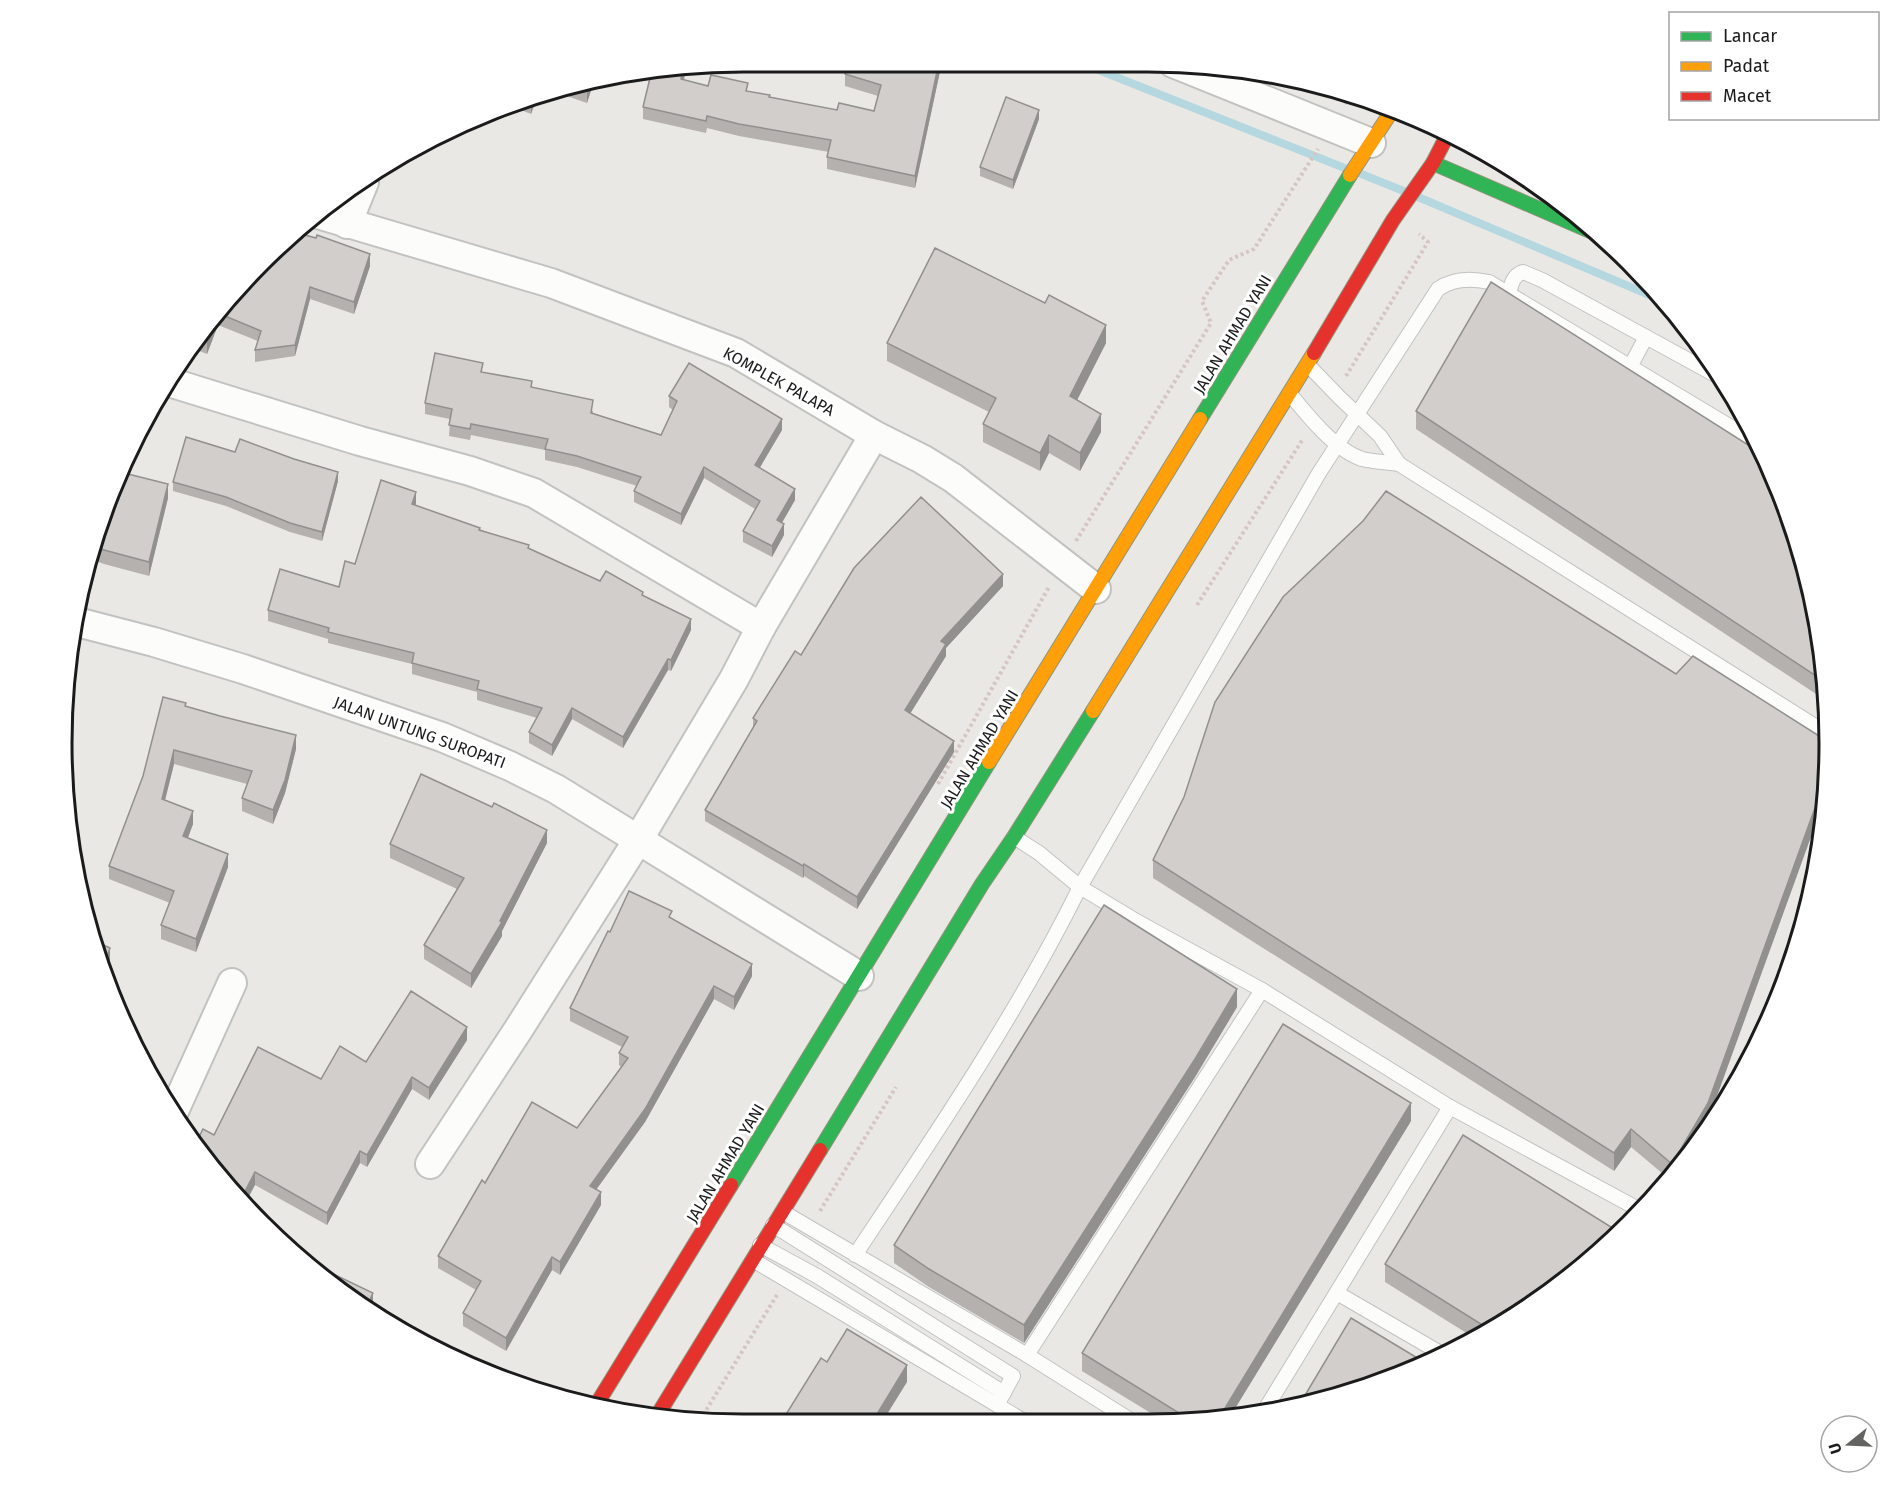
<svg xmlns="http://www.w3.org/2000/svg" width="1891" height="1486" font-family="'Fira Sans',sans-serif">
<rect width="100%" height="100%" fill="#eae8e4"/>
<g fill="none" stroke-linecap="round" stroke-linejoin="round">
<g stroke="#b5d7e0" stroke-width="8">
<polyline points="1081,63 1347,169"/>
<polyline points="1359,173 1406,192"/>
<polyline points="1418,197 1666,302"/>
</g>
<g stroke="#c2c2c0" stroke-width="16">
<g id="lane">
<path d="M1509 294C1511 285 1513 275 1523 272L1542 280 1721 378"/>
<polyline points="1308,365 1340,398 1380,436 1399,464"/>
<polyline points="1630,367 1646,337"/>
<path d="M1290 394C1308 416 1335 450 1362 459 1374 462 1387 462 1399 464L1826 733"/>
<polyline points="1014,837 1039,853 1080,887 1138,922 1262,990 1450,1107 1640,1210"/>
<polyline points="1759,1045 1761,1041"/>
<polyline points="783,1212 1027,1355 1135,1423"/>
<polyline points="773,1225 1013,1376 997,1405"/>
<polyline points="760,1245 817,1276 1004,1393"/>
<path d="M855 1255C935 1135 1016 1016 1080 887L1319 473 1438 289C1453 278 1471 278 1489 282L1756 442"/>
<polyline points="753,1260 1029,1424"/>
<polyline points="1337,1293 1442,1354"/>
<polyline points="1027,1355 1262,990"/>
<polyline points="1266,1408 1450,1107"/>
</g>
</g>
<g stroke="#c2c2c0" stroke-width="32">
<g id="street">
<polyline points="1173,63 1371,143"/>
<polyline points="321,215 551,283 736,353 874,435 922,459 953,478 1096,589"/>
<polyline points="347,224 364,182"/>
<polyline points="169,382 360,441 470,471 534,493 761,627"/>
<polyline points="77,622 154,642 243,669 442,737 510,766 556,789 859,976"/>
<polyline points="174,1111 232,983"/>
<polyline points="430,1164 518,1030 638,840 734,679 761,627 874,435"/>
</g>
</g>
<g stroke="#92947c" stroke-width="16">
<g id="fast">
<polyline points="1433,163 1597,234"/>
<polyline points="1200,419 1350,175"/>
<polyline points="820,1150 982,884 1014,837 1093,711"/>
<polyline points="731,1185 989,762"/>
</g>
</g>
<g stroke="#92947c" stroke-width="16">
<g id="slow">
<polyline points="1350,175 1393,109"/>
<polyline points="1093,711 1314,353"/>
<polyline points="989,762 1200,419"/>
</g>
</g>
<g stroke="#92947c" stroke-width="16">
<g id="jam">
<polyline points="1314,353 1393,220 1433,163 1448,134"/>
<polyline points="595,1407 731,1185"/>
<polyline points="657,1416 820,1150"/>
</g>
</g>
<g stroke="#d6c6c3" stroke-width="4" stroke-dasharray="3 3" stroke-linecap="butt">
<polyline points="1345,104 1351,95"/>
<polyline points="1346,376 1428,242 1419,234"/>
<polyline points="1076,541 1211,323 1202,301 1229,260 1254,249 1318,149"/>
<polyline points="1197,605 1303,439"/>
<polyline points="938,784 1049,587"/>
<polyline points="820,1211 896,1087"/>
<polyline points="700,1420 777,1295"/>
</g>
<use href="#lane" stroke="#fcfcfb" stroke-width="14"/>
<use href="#street" stroke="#fcfcfb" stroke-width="28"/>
<use href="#fast" stroke="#30b455" stroke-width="14"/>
<use href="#slow" stroke="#ff9f0a" stroke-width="14"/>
<use href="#jam" stroke="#e5322d" stroke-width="14"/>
</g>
<g fill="#b4b1af">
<polygon points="848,62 942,62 915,188 827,169 827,157 829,152 739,136 707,128 706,133 643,119 643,107 650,76 644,75 686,69 684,80 708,86 748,91 770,97 837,110 874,111 878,96 845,86 845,74"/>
<polygon points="993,62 1018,62 1015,70"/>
<polygon points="594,81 587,103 552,91 566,85"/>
<polygon points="537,97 531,114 513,107"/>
<polygon points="1039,119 1013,189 980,176 980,167"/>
<polygon points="261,261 370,266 354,314 310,299 295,356 255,362 255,350 258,341 218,325 207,354 194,349"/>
<polygon points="887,343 1106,343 1077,400 1101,432 1080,471 1049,453 1040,471 983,442 983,424 989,412 887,361"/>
<polygon points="483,372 532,387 593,411 593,413 661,435 673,410 669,407 669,396 782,430 759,468 795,500 782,523 784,535 772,557 743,542 743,531 755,509 704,478 681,525 634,502 634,491 637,486 577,467 545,460 545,450 471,435 470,440 449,436 450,419 425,414 425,403"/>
<polygon points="1416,411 1824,654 1825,681 1816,694 1416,429"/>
<polygon points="235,452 338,481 322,541 290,532 226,506 173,491 173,482"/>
<polygon points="117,489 168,498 149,576 104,564 88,558"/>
<polygon points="416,503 416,505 529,548 600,581 643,596 691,630 671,671 668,670 623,748 572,719 552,756 529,743 529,732 537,718 477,700 477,692 412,674 412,664 328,643 328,639 268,621 268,610 339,587 355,564"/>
<polygon points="1003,586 946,648 946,656 910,713 954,752 857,909 804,876 803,878 705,821 705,810 753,728 753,718 801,655"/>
<polygon points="186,706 296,749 285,793 273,824 242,811 242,798 247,784 174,764 165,800 193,824 188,838 228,867 196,952 161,939 161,925 170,903 109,879 109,866 143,776"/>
<polygon points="547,843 502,931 502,936 471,988 424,959 424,945 457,889 390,858 390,844"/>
<polygon points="1153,860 1708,1121 1683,1164 1669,1179 1631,1147 1614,1171 1153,878"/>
<polygon points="672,919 752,976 734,1010 714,999 645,1122 596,1190 601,1205 560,1275 552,1270 506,1351 463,1326 463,1313 476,1290 438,1268 438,1256 485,1183 577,1128 621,1067 619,1065 619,1053 622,1047 570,1021 570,1008 610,932"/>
<polygon points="1237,1007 1195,1077 1024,1343 929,1287 894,1263 894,1245"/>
<polygon points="467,1040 429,1100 412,1089 367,1167 360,1163 327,1225 255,1185 214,1135 321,1079 366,1062"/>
<polygon points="1411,1121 1231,1415 1193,1423 1167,1423 1082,1371 1082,1353"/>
<polygon points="1598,1255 1489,1333 1476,1339 1385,1282 1385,1264"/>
</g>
<g fill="#92908e">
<polygon points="939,62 942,62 915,188 915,176"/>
<polygon points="683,69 686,69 681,91 681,79"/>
<polygon points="594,81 587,103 587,91 590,82"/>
<polygon points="537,97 531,114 531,102 532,99"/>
<polygon points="1039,110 1039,119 1013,189 1013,180"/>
<polygon points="370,254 370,266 354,314 354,302"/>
<polygon points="310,287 310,299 295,356 295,345"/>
<polygon points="218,317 218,325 207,354 207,342 215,321"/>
<polygon points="1106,325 1106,343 1070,414 1070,396"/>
<polygon points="1101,414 1101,432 1080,471 1080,453"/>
<polygon points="782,419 782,430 755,476 755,465"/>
<polygon points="1049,435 1049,453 1040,471 1040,453"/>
<polygon points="704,467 704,478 681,525 681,514"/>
<polygon points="338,472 338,481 322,541 322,532"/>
<polygon points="168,484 168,498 149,576 149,562"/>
<polygon points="795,489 795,500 777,531 777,520"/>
<polygon points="416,492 416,503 412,515 412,504"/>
<polygon points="784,524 784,535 772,557 772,546"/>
<polygon points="1003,574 1003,586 946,648 946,656 905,722 905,710 941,641"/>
<polygon points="691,619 691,630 671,671 671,660"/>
<polygon points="668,659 668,670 623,748 623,737"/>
<polygon points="1824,664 1825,681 1816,694 1816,676"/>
<polygon points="572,708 572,719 552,756 552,745"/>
<polygon points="296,735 296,749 285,793 273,824 273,810"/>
<polygon points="954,741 954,752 857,909 857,897"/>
<polygon points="174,750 174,764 162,812 162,799"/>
<polygon points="1828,772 1828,790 1708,1121 1683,1164 1672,1176 1672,1164"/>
<polygon points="193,811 193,824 183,850 183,836"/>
<polygon points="547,830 547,843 502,931 502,936 471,988 471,974 500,921"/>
<polygon points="228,854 228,867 196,952 196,939"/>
<polygon points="804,864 804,876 803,878 803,866"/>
<polygon points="110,948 110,961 106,971 104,965"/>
<polygon points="752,964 752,976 734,1010 734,997"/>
<polygon points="714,986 714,999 645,1122 590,1198 590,1186"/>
<polygon points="1237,989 1237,1007 1195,1077 1024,1343 1024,1325"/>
<polygon points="467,1027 467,1040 429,1100 429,1088"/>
<polygon points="412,1077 412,1089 367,1167 367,1155"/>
<polygon points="1411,1103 1411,1121 1231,1415 1219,1418"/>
<polygon points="1631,1129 1631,1147 1614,1171 1614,1153"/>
<polygon points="360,1151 360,1163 327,1225 327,1213"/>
<polygon points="255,1172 255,1185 245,1204 241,1199"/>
<polygon points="601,1192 601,1205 560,1275 560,1262"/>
<polygon points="552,1257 552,1270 506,1351 506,1338"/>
<polygon points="373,1293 373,1302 369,1312 365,1310"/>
<polygon points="907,1365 907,1382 881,1424 871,1424"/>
</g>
<g fill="#d1cecb" stroke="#92908e" stroke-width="1.5">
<polygon points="848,62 939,62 915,176 827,157 831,140 739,124 707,116 706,121 643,107 651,74 683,69 681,79 708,86 711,75 748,83 746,91 770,95 769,97 837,110 839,103 874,111 881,85 845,74"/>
<polygon points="1006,62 1016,62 1015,66"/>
<polygon points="590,82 587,91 569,85"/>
<polygon points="1006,97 1039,110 1013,180 980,167"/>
<polygon points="298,233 316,238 317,235 370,254 354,302 310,287 295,345 255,350 261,331 220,314 261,261"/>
<polygon points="935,248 1045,303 1049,295 1106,325 1070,396 1101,414 1080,453 1049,435 1040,453 983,424 996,398 887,343"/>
<polygon points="1491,282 1761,453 1793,524 1824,654 1824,664 1816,676 1416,411"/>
<polygon points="215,321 207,342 201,340"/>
<polygon points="435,353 483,363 481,372 532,381 531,387 593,400 591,413 661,435 677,401 669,396 689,363 782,419 755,465 795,489 777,520 784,524 772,546 743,531 760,501 704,467 681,514 634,491 641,477 577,456 545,449 548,439 471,424 470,429 449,425 452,409 425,403"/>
<polygon points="186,437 235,452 240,439 294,459 338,472 322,532 290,523 226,497 173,482"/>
<polygon points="124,473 168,484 149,562 104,550 93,547 117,489 118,489"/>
<polygon points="381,480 416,492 412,504 480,528 479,530 529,545 528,548 600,581 606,571 643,592 642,595 691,619 671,660 668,659 623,737 572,708 552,745 529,732 542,708 477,689 479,681 412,663 414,653 328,632 329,628 268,610 280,569 339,587 345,561 355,564"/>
<polygon points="1386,491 1676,674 1693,656 1827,741 1828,772 1708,1103 1672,1164 1631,1129 1614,1153 1153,860 1184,797 1215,702 1283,597 1363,521"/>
<polygon points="921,497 1003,574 941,641 946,644 905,710 954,741 857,897 804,864 803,866 705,810 757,721 753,718 795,651 801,655 854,568"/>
<polygon points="163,697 186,703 185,706 220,716 296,735 285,780 273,810 242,798 252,771 174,750 162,799 193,811 183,836 228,854 196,939 161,925 174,891 109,866 143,776"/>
<polygon points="421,774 492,807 494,803 547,830 500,921 502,922 471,974 424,945 464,878 390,844"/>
<polygon points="629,891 672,911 669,917 752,964 734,997 714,986 645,1109 590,1186 601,1192 560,1262 552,1257 506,1338 463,1313 481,1281 438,1256 482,1180 485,1183 532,1102 577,1128 628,1058 619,1053 628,1037 570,1008 608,931 610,932"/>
<polygon points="1104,905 1237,989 1195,1059 1024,1325 929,1269 894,1245"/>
<polygon points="94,941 110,948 104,965"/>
<polygon points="411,991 467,1027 429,1088 412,1077 367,1155 360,1151 327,1213 255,1172 241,1199 197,1141 203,1129 214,1135 258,1047 321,1079 340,1046 366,1062"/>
<polygon points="1283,1024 1411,1103 1219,1418 1195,1423 1082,1353"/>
<polygon points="1463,1135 1619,1232 1598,1255 1492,1331 1385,1264"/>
<polygon points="329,1272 373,1293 365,1310 326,1278"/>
<polygon points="1351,1318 1424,1362 1367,1388 1301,1402"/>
<polygon points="847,1329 907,1365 871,1424 780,1424 821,1358 827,1362"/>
</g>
<g text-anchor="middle" stroke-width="6" stroke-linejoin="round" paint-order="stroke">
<g font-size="16" fill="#1b1b1b" stroke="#fff">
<text transform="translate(1232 334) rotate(-59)" y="6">JALAN AHMAD YANI</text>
<text transform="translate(779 381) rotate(29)" y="6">KOMPLEK PALAPA</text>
<text transform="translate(420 732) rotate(20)" y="6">JALAN UNTUNG SUROPATI</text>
<text transform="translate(979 749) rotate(-59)" y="6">JALAN AHMAD YANI</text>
<text transform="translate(725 1163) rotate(-59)" y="6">JALAN AHMAD YANI</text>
</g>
</g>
<path d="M0 0H1891V1486H0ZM743 72H1148A671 671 0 0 1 1819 743V743A671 671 0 0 1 1148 1414H743A671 671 0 0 1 72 743V743A671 671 0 0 1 743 72Z" fill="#fff" fill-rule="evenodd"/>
<path fill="none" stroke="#1b1b1b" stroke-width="3" d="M743 72H1148A671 671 0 0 1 1819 743V743A671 671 0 0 1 1148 1414H743A671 671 0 0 1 72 743V743A671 671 0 0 1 743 72Z"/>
<rect x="1669" y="12" width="210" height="108" fill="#ffffff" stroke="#a4a4a4" stroke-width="1.5"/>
<rect x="1681" y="32" width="30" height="9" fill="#30b455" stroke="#a4a4a4" stroke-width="1.5"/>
<text x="1723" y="42" font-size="18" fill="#1b1b1b">Lancar</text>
<rect x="1681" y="62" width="30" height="9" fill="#ff9f0a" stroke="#a4a4a4" stroke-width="1.5"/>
<text x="1723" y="72" font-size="18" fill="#1b1b1b">Padat</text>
<rect x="1681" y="92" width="30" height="9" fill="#e5322d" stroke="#a4a4a4" stroke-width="1.5"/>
<text x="1723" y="102" font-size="18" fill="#1b1b1b">Macet</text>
<g transform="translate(1849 1444) rotate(252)"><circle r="28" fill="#ffffff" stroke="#a4a4a4" stroke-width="1.5"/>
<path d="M0-4.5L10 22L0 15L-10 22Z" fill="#636361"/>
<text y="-9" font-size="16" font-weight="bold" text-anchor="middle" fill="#1b1b1b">U</text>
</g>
</svg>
